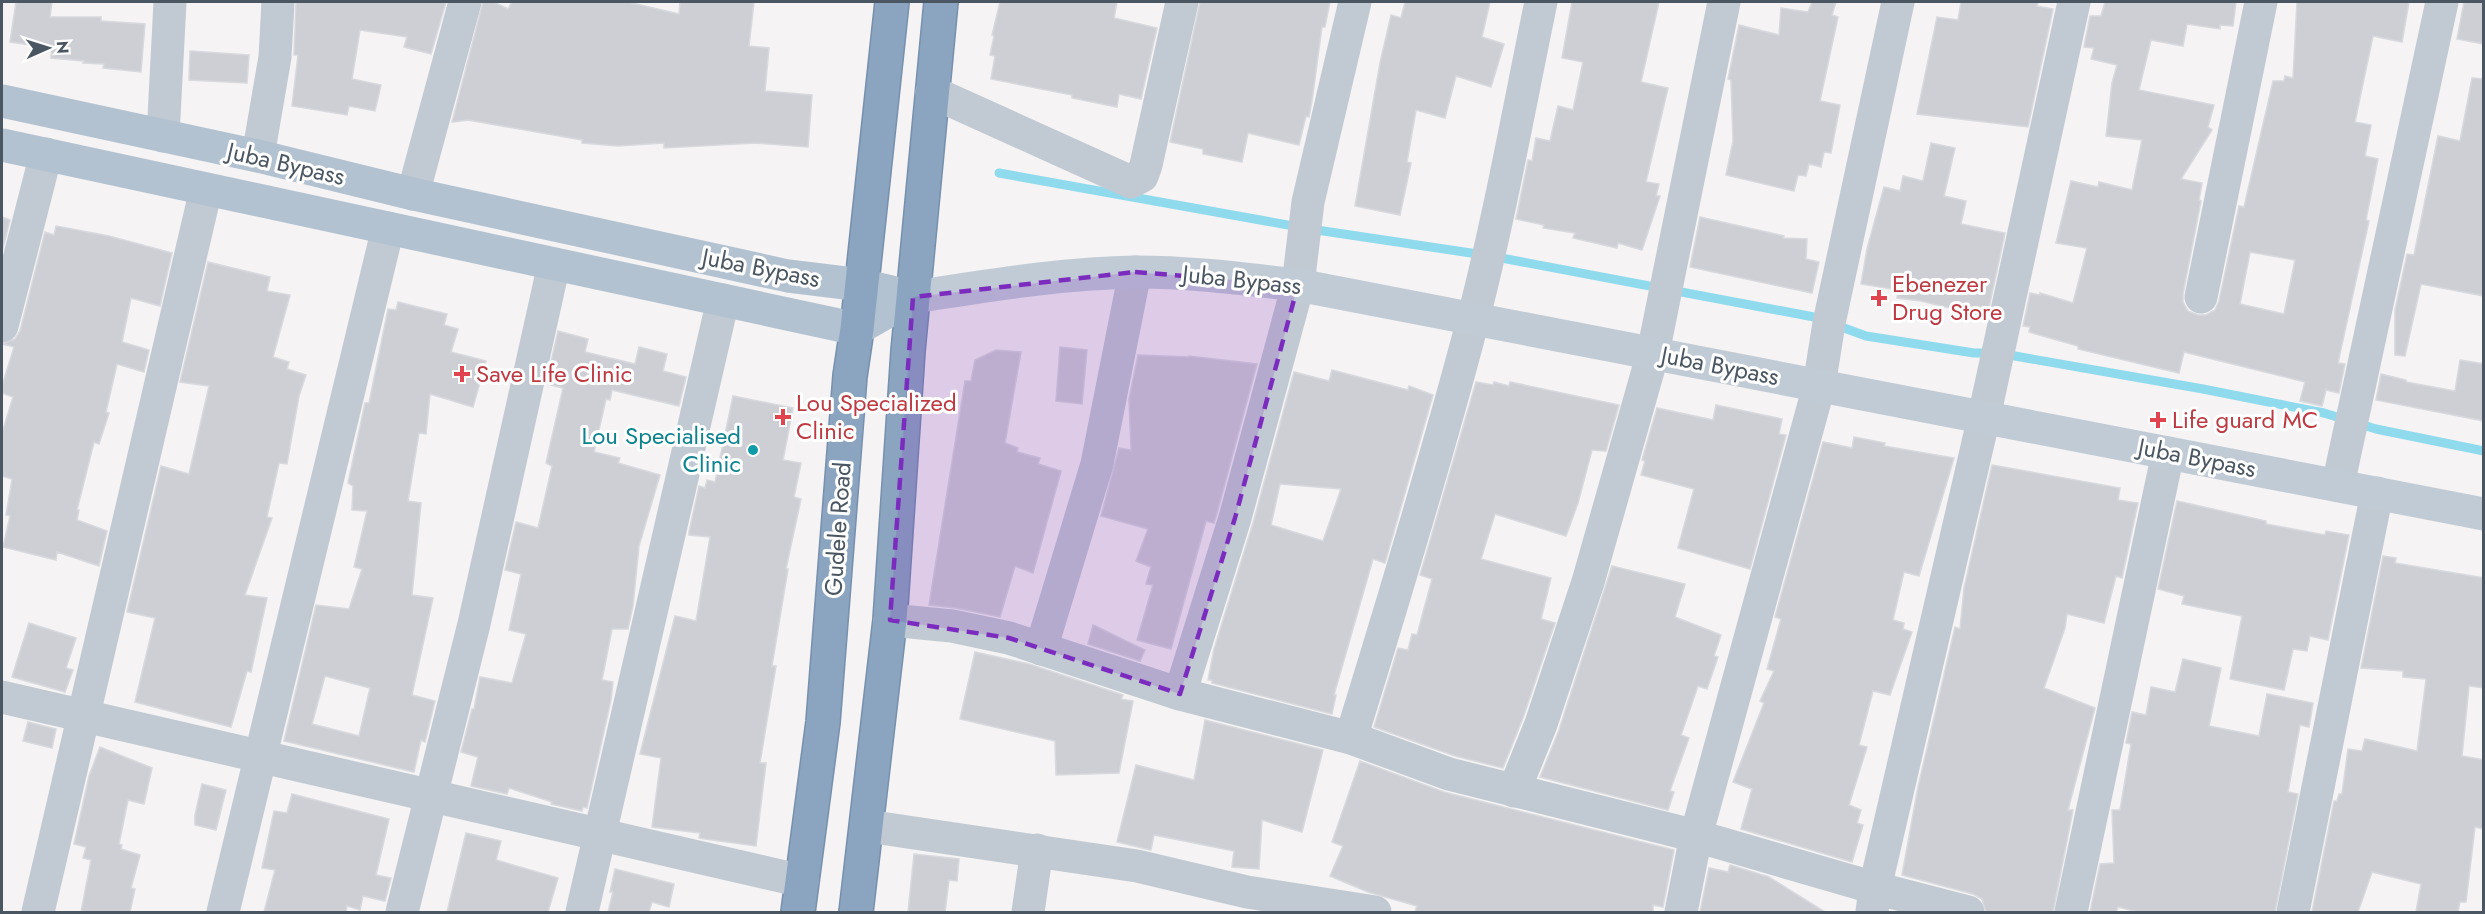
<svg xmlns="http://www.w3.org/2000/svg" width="2485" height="914" font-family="Jost,sans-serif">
<rect width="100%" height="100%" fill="#f5f3f3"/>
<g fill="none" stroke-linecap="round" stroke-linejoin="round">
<polyline stroke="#90daee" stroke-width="9" points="999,173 1310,229 1491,256 1814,317 1866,336 1974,353 1998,353 2203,389 2324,413 2376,429 2484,451"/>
</g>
<g fill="#cdcfd5" stroke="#d7d9de" stroke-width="1.5" fill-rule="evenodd">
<polygon points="16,2 52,2 50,17 101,17 101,21 145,24 141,72 103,68 104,64 83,63 84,61 51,58 52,48 10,42"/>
<polygon points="296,2 446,2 431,54 404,47 407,37 360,30 352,79 381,85 375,111 349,106 347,115 292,106 298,55 294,55"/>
<polygon points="483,2 494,2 508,9 512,2 628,2 679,14 680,2 754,2 749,46 769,48 765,91 812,95 808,147 755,143 664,148 664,143 618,146 582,143 582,140 468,120 452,122"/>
<polygon points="1000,2 1117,2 1114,18 1157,28 1141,99 1119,94 1117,107 1072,98 1072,95 991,79 995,56 990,55 994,36 992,35"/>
<polygon points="1200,2 1330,2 1325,27 1322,27 1312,101 1309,117 1306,116 1299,145 1248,133 1242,162 1203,154 1203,149 1170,142"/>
<polygon points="1405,2 1490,2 1482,37 1504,44 1491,87 1456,76 1445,118 1416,110 1407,162 1411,163 1400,215 1355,206 1380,63 1391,15 1401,18"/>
<polygon points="1572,2 1659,2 1641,82 1668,88 1646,182 1659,184 1656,196 1660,196 1642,250 1618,243 1617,248 1573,238 1575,233 1543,228 1544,225 1516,219 1528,160 1532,161 1536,138 1550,141 1558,106 1573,110 1583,62 1562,58"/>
<polygon points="1812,2 1836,2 1832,15 1838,17 1820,101 1840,105 1831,153 1824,152 1821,167 1809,164 1806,176 1798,175 1794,191 1726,175 1733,141 1731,80 1728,79 1739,25 1779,35 1781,8 1808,12"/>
<polygon points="1961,2 2038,2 2037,6 2053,9 2028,127 1917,114 1937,17 1958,20"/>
<path d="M2105 2H2236L2233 26 2220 25V29L2187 24 2183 46 2151 40 2139 90 2214 105 2208 127 2212 130 2181 179 2202 183 2199 200 2201 201 2183 294V302L2188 311 2198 315H2206L2215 310 2219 301 2239 206 2244 207 2273 81H2284L2285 76 2293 78 2297 2H2409L2402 42 2373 36 2355 122 2371 125 2365 156 2378 159 2366 220 2369 221 2338 363 2345 364 2339 393 2326 390 2322 406 2300 401 2305 382 2184 352 2179 373 2078 349V346L2029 332 2030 327 2023 326 2030 293 2040 295V293L2073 303 2087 248 2056 243 2071 181 2098 187 2099 182 2132 190 2142 140 2106 136 2112 83 2117 65 2091 59 2094 48 2084 47 2090 16H2101ZM2250 252 2295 260 2284 314 2240 304Z"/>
<polygon points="2464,2 2484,2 2484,44 2457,39"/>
<polygon points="190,51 249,55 247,83 189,80"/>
<polygon points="2472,78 2484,79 2484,296 2421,284 2405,356 2395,355 2395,310 2407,254 2414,255 2438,136 2460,141"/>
<polygon points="1931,143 1955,148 1944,196 1966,201 1961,224 2005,233 1987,317 1921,301 1897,298 1898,290 1861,284 1867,249 1884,187 1900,191 1903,176 1923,181"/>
<polygon points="2,217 10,220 2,252"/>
<polygon points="1700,217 1784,236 1783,238 1807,239 1806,259 1819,262 1812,293 1690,267"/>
<polygon points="56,226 109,236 172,253 160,306 131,298 122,342 149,350 144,372 117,364 106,412 109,413 99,444 94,442 77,510 79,510 77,520 107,531 99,566 57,552 56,560 3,547 10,516 6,515 12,479 2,476 2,433 13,397 2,393 2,386 14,347 2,344 15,339 20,331 45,232 54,235"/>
<polygon points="208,262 270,277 267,291 290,295 273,357 289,362 287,369 306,375 299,396 287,464 279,463 267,517 272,518 245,595 267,598 251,672 247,671 231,727 135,702 155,618 127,612 161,466 189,474 209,386 180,382"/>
<path d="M398 302 447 314 444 325 458 329 451 352 486 361 473 407 430 394 426 434 419 433 408 501 421 503 412 595 433 598 412 695 435 701 425 742 421 740 414 772 284 741 316 605 349 609 362 569 354 567 367 511 352 510 353 486 348 483 365 403H369L388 309 396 310ZM325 676 370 688 359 736 312 724Z"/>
<polygon points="558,331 588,339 585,352 635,364 639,347 667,354 663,371 686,377 679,406 612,390 610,400 606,399 594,452 620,458 618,463 660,475 639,546 633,606 628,629 612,629 602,680 613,682 611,700 587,808 583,807 582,811 551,804 552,802 509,788 507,794 471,786 478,757 461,752 472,709 474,709 480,677 512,683 526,634 509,630 521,574 505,570 516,522 538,528 552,466 546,463 563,388 546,384"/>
<polygon points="1060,347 1087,350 1082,404 1056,401"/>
<polygon points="996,350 1021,352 1005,443 1018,448 1017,452 1040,458 1038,464 1061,471 1033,573 1015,566 1000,617 956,608 929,605 965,381 971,381 975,360"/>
<polygon points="1138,355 1189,357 1189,356 1257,364 1217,513 1214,523 1206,521 1171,649 1137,640 1153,585 1146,584 1151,567 1136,561 1148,529 1101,516 1119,448 1131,450 1129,399"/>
<polygon points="2460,360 2484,364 2484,421 2376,400 2381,374 2406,380 2406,382 2455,391"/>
<path d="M1332 370 1408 390 1409 386 1433 395 1385 563 1373 559 1334 695H1336L1332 714 1212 683V680H1208L1214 649 1253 523 1294 372 1329 381ZM1280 484 1341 489 1323 541 1271 525Z"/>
<polygon points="1476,382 1493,385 1494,382 1509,386 1510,382 1619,405 1606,451 1592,450 1578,503 1566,536 1495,514 1481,559 1551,578 1541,619 1555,623 1523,718 1503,768 1455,756 1374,727 1398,648 1408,650 1412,634 1417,635 1432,579 1420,575"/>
<polygon points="733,396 793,408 783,460 801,463 794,497 801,499 786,569 788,569 772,666 776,666 760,763 766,763 756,846 705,839 699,838 700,833 652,827 661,758 640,754 675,616 696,621 710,537 689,535 689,532 699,486 705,488 707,480 715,482"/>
<polygon points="1716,405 1782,419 1779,434 1786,435 1750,569 1678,548 1694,489 1641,475 1645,461 1642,460 1657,408 1713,420"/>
<polygon points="1854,437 1885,443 1884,446 1954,458 1919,576 1904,572 1893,620 1904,623 1903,629 1912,632 1890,695 1873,691 1859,745 1867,747 1849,805 1861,810 1857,823 1863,825 1852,862 1741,829 1752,789 1733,782 1764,703 1760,701 1774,671 1767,669 1781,619 1775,617 1823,442 1852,448"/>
<polygon points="1992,465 2120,488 2118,500 2138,503 2122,578 2116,576 2104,623 2067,614 2065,628 2044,688 2095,708 2068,810 2073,810 2053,912 1986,912 1982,899 1973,894 1902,875 1918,787 1955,627 1960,629 1964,588"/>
<polygon points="2177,501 2266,521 2266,524 2325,535 2326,531 2349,535 2328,640 2310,636 2307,651 2293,649 2284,690 2230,679 2242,616 2182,604 2184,596 2158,589"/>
<polygon points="2383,556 2396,558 2395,563 2484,578 2484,688 2469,686 2462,756 2484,760 2484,829 2475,827 2466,902 2460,902 2458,912 2416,912 2421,884 2372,872 2358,912 2312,912 2334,801 2337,801 2339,794 2342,794 2348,749 2362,751 2365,739 2417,751 2426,679 2403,677 2403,671 2361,668"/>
<polygon points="1612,566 1685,584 1675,617 1721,635 1714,656 1718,657 1707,689 1698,686 1681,735 1689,738 1670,791 1674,792 1668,810 1540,777 1559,730"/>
<polygon points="29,623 76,638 66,668 73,670 65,692 12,677"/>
<polygon points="1093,625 1145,650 1140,661 1088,644"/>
<polygon points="975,652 1029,664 1123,695 1121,699 1133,701 1119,773 1056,775 1055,741 960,719"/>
<polygon points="2183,659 2221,668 2209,726 2259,736 2267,694 2313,703 2309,727 2300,725 2288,792 2298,794 2275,912 2138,912 2118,907 2116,912 2090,912 2100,864 2114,863 2112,810 2120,810 2131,744 2126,743 2132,712 2146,715 2151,687 2175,692"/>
<polygon points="1205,720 1323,750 1302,832 1262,820 1259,869 1232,867 1234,851 1154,835 1151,850 1117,842 1136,765 1194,780"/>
<polygon points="28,722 56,729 52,748 23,741"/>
<polygon points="100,747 152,768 144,804 128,800 119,844 122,845 121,849 140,855 131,888 135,889 130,912 81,912 91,860 83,858 86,847 74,844 89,776"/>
<polygon points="1360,761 1444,792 1674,850 1663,907 1653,905 1653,912 1415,912 1417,906 1368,892 1330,876 1343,846 1332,842"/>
<polygon points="202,784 226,790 216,830 195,825 195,815"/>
<polygon points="292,794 389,819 376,875 391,878 385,901 363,896 360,910 347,906 346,912 264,912 275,870 262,868 274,811 287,813"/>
<polygon points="466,833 501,841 496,860 558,878 548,912 447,912"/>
<polygon points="914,854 959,859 957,881 949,880 945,912 908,912"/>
<polygon points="1730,865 1769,877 1825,912 1700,912 1709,868 1728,872"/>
<polygon points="615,869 674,884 669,907 652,902 649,912 608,912 613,892 610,892"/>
</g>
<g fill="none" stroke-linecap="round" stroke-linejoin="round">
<g stroke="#7690ad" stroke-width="36">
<g id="highway">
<polyline points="798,912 823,722 850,376 857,329 892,2"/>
<polyline points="856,912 890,620 908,351 941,2"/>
</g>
</g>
<g stroke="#c1cad2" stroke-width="33">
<polyline points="932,92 1131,182 1142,176 1146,165 1182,2"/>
<polyline points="163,136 170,2"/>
<polyline points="258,156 275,57 278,2"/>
<polyline points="413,194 465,2"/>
<polyline points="2201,297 2261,2"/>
<polyline points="2,326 46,154"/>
<polyline points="2338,485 2442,2"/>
<polyline points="890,620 952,626 1009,638 1180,694 1351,738 1449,774 1696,836 1875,888 1968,912"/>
<polyline points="1041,649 1097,464 1135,272"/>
<polyline points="1180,694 1235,518 1298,285 1308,202 1355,2"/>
<polyline points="2,697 802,881"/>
<path d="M1351 738C1394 599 1436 461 1473 320 1500 215 1519 108 1541 2"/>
<polyline points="1514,791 1541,724 1588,582 1653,353 1724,2"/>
<polyline points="867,826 1137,866 1247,892 1375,912"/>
<polyline points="38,912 206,189"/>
<polyline points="223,912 388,228"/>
<polyline points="402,912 474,624 554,264"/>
<polyline points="582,912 723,300"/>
<polyline points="1028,912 1037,850"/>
<polyline points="1681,912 1696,836 1819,386 1829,323 1898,2"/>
<polyline points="1872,912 1875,888 1984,417 2074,2"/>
<polyline points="2071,912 2168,453"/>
<polyline points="2293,912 2377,493"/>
</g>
<path stroke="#c1cbd6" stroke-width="33" d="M913 297C987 286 1062 273 1137 272 1191 272 1244 279 1298 285L2484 514"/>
<g stroke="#b3c2d1" stroke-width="33">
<polyline points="2,101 258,156 413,194 788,276 862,285 913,297"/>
<polyline points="2,145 857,329 913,297"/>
</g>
<use href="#highway" stroke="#8ba5c1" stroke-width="33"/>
</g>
<path fill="#7b2cbf" fill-opacity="0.2" stroke="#7b2cbf" stroke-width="4.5" stroke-dasharray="12 8" stroke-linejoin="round" d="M1135 272 1298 285 1235 518 1180 694 1009 638 890 620 913 297Z"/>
<g fill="#e0444e" stroke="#fff" stroke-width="2">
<path d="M1876 289h6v6h6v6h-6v6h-6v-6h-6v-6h6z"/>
<path d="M459 365h6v6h6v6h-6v6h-6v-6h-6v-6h6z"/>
<path d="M780 408h6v6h6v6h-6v6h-6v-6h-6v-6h6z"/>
<path d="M2155 411h6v6h6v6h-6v6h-6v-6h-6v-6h6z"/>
</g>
<circle fill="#0f9aa8" stroke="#fff" stroke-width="2" cx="753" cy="450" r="6"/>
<g text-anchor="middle" stroke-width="6" stroke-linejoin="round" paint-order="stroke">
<g font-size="24" fill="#4a5661" stroke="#fff">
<text transform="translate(286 164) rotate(13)" y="8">Juba Bypass</text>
<text transform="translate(761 268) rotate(11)" y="8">Juba Bypass</text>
<text transform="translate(1242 280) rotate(6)" y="8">Juba Bypass</text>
<text transform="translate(1720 366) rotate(11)" y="8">Juba Bypass</text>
<text transform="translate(2197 458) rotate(11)" y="8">Juba Bypass</text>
<text transform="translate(838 529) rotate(-86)" y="8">Gudele Road</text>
</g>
<g font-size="24" fill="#be3a42" stroke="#fff" text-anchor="start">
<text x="1892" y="292">Ebenezer<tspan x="1892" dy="28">Drug Store</tspan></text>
<text x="476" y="382">Save Life Clinic</text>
<text x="796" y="411">Lou Specialized<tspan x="796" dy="28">Clinic</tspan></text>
<text x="2172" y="428">Life guard MC</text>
</g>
<g font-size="24" fill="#0d838f" stroke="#fff" text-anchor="end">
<text x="741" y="444">Lou Specialised<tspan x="741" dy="28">Clinic</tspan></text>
</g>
</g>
<rect width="2485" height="914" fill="none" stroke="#4a5661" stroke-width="6"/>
<g transform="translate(48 48) rotate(87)" stroke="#ffffff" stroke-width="4.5" paint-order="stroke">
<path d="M0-4.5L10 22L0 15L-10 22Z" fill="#4a5661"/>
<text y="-9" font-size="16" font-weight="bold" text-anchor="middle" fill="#4a5661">N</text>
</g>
</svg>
